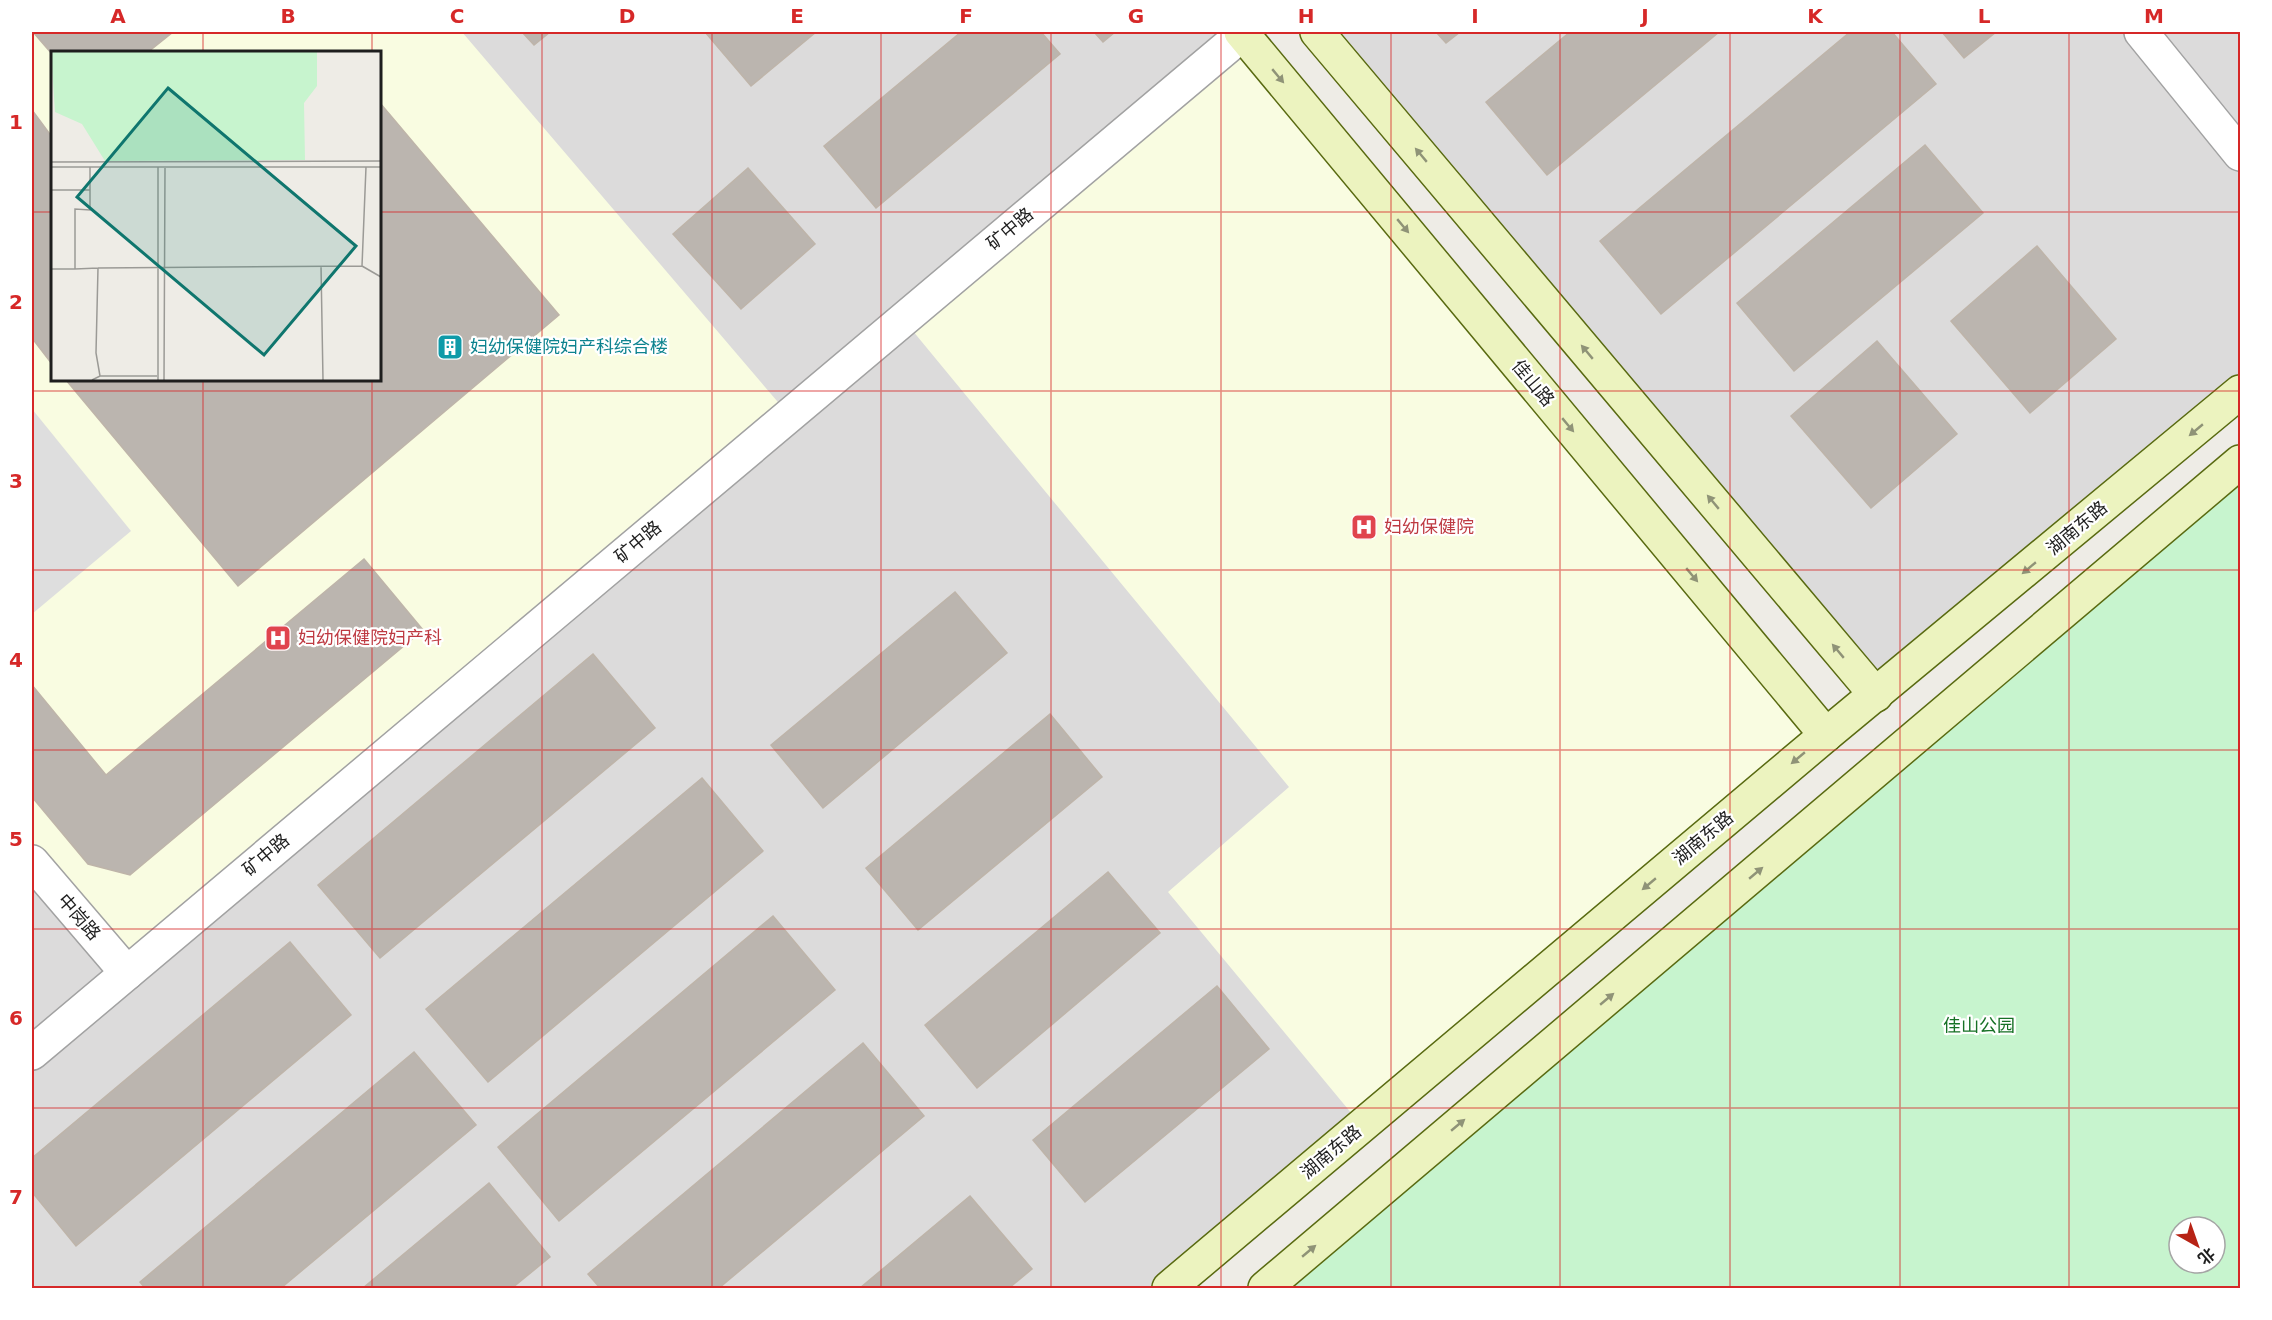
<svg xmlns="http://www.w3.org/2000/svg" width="2272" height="1320" font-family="'DejaVu Sans','Noto Sans SC',sans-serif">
<rect width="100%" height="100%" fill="#eeece6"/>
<g fill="#dcdbdb" fill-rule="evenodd">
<path d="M32 32H1241L904 319 1290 787 1362 1126 1168 1288H32ZM52 52H380V380H52Z"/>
<polygon points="1317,32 2240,32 2240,391 1876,695"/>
</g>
<g fill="#f9fce1" fill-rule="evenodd">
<path d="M32 32H462L789 415 127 973 32 862ZM52 52H380V380H52Z"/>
<polygon points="1242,33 1826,735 1362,1126 1168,892 1289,787 903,319"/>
</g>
<path fill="#c7f4ce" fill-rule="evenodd" d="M2240 462V1288H1265ZM2179 1227H2215V1263H2179Z"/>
<polygon fill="#dedede" points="32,409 131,531 32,614"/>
<g fill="#bbb5af" stroke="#beb4a9" stroke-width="1.5">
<polygon points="33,32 173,32 148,52 52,52 52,54"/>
<polygon points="522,32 550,32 534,45"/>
<polygon points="705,32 816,32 751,86"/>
<polygon points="961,32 1041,32 1060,54 876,208 824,146"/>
<polygon points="1094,32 1115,32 1103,42"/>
<polygon points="1436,32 1460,32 1446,43"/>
<polygon points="1570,32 1719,32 1547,175 1486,102"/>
<polygon points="1850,32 1892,32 1936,84 1661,314 1600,241"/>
<polygon points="1942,32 1996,32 1964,58"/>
<polygon points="380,103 559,315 238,586 66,380 380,380"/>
<polygon points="32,110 52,137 52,364 32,338"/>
<polygon points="1925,145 1983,213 1794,371 1737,303"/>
<polygon points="748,168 815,244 741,309 673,234"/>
<polygon points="2037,246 2116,339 2030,413 1951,321"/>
<polygon points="1877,341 1957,434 1871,508 1791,416"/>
<polygon points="364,559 423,630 130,875 88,864 32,797 32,685 106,775"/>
<polygon points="955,592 1007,653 823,808 771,745"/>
<polygon points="593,654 655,728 380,958 318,885"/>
<polygon points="1050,714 1102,777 918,930 866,868"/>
<polygon points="702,778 763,851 488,1082 426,1009"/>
<polygon points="1108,872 1160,933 977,1088 925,1025"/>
<polygon points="773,916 835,990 559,1221 498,1147"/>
<polygon points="290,942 351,1015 76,1246 32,1192 32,1158"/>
<polygon points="1217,986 1269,1049 1085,1202 1033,1140"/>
<polygon points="863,1043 924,1116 719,1288 600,1288 588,1274"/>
<polygon points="414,1052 476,1125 281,1288 145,1288 140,1282"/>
<polygon points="489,1183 550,1257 512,1288 363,1288"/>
<polygon points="970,1196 1032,1269 1009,1288 860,1288"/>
</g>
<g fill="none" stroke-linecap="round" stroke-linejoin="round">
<g stroke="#a2a2a2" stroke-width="36">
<g id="street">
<polyline points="2141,32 2240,154"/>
<polyline points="32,862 127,973"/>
<polyline points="32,1053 1245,32"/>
</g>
</g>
<g stroke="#596a11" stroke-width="36">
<g id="secondary">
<polyline points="1241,32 1826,735"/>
<polyline points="1317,32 1876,695"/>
<polyline points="1169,1288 1826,735 2240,392"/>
<polyline points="1265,1288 2240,462"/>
</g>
</g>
<use href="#street" stroke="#fff" stroke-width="33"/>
<use href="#secondary" stroke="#ecf3bf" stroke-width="33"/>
</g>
<defs><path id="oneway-solid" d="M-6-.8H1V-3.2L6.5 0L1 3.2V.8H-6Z" transform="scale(1.5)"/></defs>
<g fill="#8f9377">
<use href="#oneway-solid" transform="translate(1278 76) rotate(50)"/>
<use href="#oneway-solid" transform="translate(1421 155) rotate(-130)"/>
<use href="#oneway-solid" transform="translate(1403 226) rotate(50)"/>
<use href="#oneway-solid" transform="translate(1587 352) rotate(-130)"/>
<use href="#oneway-solid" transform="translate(1568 425) rotate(50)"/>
<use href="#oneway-solid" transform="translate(2196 430) rotate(140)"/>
<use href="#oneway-solid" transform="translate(1713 502) rotate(-130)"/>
<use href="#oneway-solid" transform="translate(2029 568) rotate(140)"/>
<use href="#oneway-solid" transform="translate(1692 575) rotate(50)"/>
<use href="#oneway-solid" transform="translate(1838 651) rotate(-130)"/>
<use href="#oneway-solid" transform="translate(1798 758) rotate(140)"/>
<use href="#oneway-solid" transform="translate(1756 873) rotate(-40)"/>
<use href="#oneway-solid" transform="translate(1649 884) rotate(140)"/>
<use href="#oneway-solid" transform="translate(1607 999) rotate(-40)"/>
<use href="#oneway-solid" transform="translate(1458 1125) rotate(-40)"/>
<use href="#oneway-solid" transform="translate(1309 1251) rotate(-40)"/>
</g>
<path fill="none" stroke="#d62828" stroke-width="1.5" stroke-opacity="0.55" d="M203 32V52M372 32V52M542 32V1288M712 32V1288M881 32V1288M1051 32V1288M1221 32V1288M1391 32V1288M1560 32V1288M1730 32V1288M1900 32V1288M2069 32V1288M32 212H52M380 212H2240M203 380V1288M372 380V1288M32 391H2240M32 570H2240M32 750H2240M32 929H2240M32 1108H2240"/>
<defs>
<g id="building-square" transform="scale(1.35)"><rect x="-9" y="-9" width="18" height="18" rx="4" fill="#0f9aa8" stroke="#fff"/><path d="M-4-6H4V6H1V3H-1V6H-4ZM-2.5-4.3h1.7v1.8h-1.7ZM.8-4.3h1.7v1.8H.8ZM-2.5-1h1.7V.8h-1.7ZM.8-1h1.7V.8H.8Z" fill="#fff"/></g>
<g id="hospital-square" transform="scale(1.35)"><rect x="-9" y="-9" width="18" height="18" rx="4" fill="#e0444e" stroke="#fff"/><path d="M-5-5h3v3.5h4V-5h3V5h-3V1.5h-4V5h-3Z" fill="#fff"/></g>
</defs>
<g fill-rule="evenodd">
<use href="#building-square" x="450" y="347"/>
<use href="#hospital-square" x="1364" y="527"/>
<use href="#hospital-square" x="278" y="638"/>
</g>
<g text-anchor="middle" stroke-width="4.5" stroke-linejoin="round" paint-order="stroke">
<g font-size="18" fill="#1e1e1e" stroke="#fff">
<text transform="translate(1010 229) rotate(-40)" y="6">矿中路</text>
<text transform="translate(1533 383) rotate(50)" y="6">佳山路</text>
<text transform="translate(2077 528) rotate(-40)" y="6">湖南东路</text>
<text transform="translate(638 542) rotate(-40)" y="6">矿中路</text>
<text transform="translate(1703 838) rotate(-40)" y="6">湖南东路</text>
<text transform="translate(266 855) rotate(-40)" y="6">矿中路</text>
<text transform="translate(79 917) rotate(49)" y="6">中岗路</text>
<text transform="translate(1331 1152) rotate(-40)" y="6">湖南东路</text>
</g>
<g font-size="18" fill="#0d838f" stroke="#fff" text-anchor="start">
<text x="470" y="353">妇幼保健院妇产科综合楼</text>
</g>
<g font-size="18" fill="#be3a42" stroke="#fff" text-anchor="start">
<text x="1384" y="533">妇幼保健院</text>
<text x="298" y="644">妇幼保健院妇产科</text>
</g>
<g font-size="18" fill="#177126" stroke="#fff">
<text x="1979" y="1032">佳山公园</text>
</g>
</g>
<g transform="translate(51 51)">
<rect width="330" height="330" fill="#eeece6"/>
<path d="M0 1H266V35L253 52 254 109 54 110 31 73 4 61Z" fill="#c7f4ce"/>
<path fill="none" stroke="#9b9a96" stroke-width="1.5" d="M0 111 330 110M0 116H330M39 116V159L24 158V218L47 217 45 302 49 325M107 116V329M0 139H39M270 215 272 329M311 215 315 116M311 215 330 226M47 217 311 215M0 218H24M41 329 49 325H106M113 329 114 117"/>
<path fill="#0f766e" fill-opacity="0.15" stroke="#0f766e" stroke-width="3" d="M117 37 305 195 213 304 26 146Z"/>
<rect width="330" height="330" fill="none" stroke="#1e1e1e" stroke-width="3"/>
</g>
<rect width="2272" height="1320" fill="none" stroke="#ffffff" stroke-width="66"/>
<g transform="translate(2197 1245) rotate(140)"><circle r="28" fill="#ffffff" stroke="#a5a5a5" stroke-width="1.5"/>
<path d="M0-4.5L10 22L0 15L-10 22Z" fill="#b72315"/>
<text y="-9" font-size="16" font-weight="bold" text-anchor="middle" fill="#1e1e1e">北</text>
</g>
<rect x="33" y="33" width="2206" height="1254" fill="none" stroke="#d62828" stroke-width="2"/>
<g font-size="20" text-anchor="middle" font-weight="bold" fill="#d62828">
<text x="118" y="23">A</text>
<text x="288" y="23">B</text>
<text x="457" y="23">C</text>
<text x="627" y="23">D</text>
<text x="797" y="23">E</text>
<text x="966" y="23">F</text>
<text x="1136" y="23">G</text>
<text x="1306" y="23">H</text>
<text x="1475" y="23">I</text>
<text x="1645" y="23">J</text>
<text x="1815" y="23">K</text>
<text x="1984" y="23">L</text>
<text x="2154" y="23">M</text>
<text x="16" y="129">1</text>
<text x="16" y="309">2</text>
<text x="16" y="488">3</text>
<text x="16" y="667">4</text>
<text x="16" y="846">5</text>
<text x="16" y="1025">6</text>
<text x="16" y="1204">7</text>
</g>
</svg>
